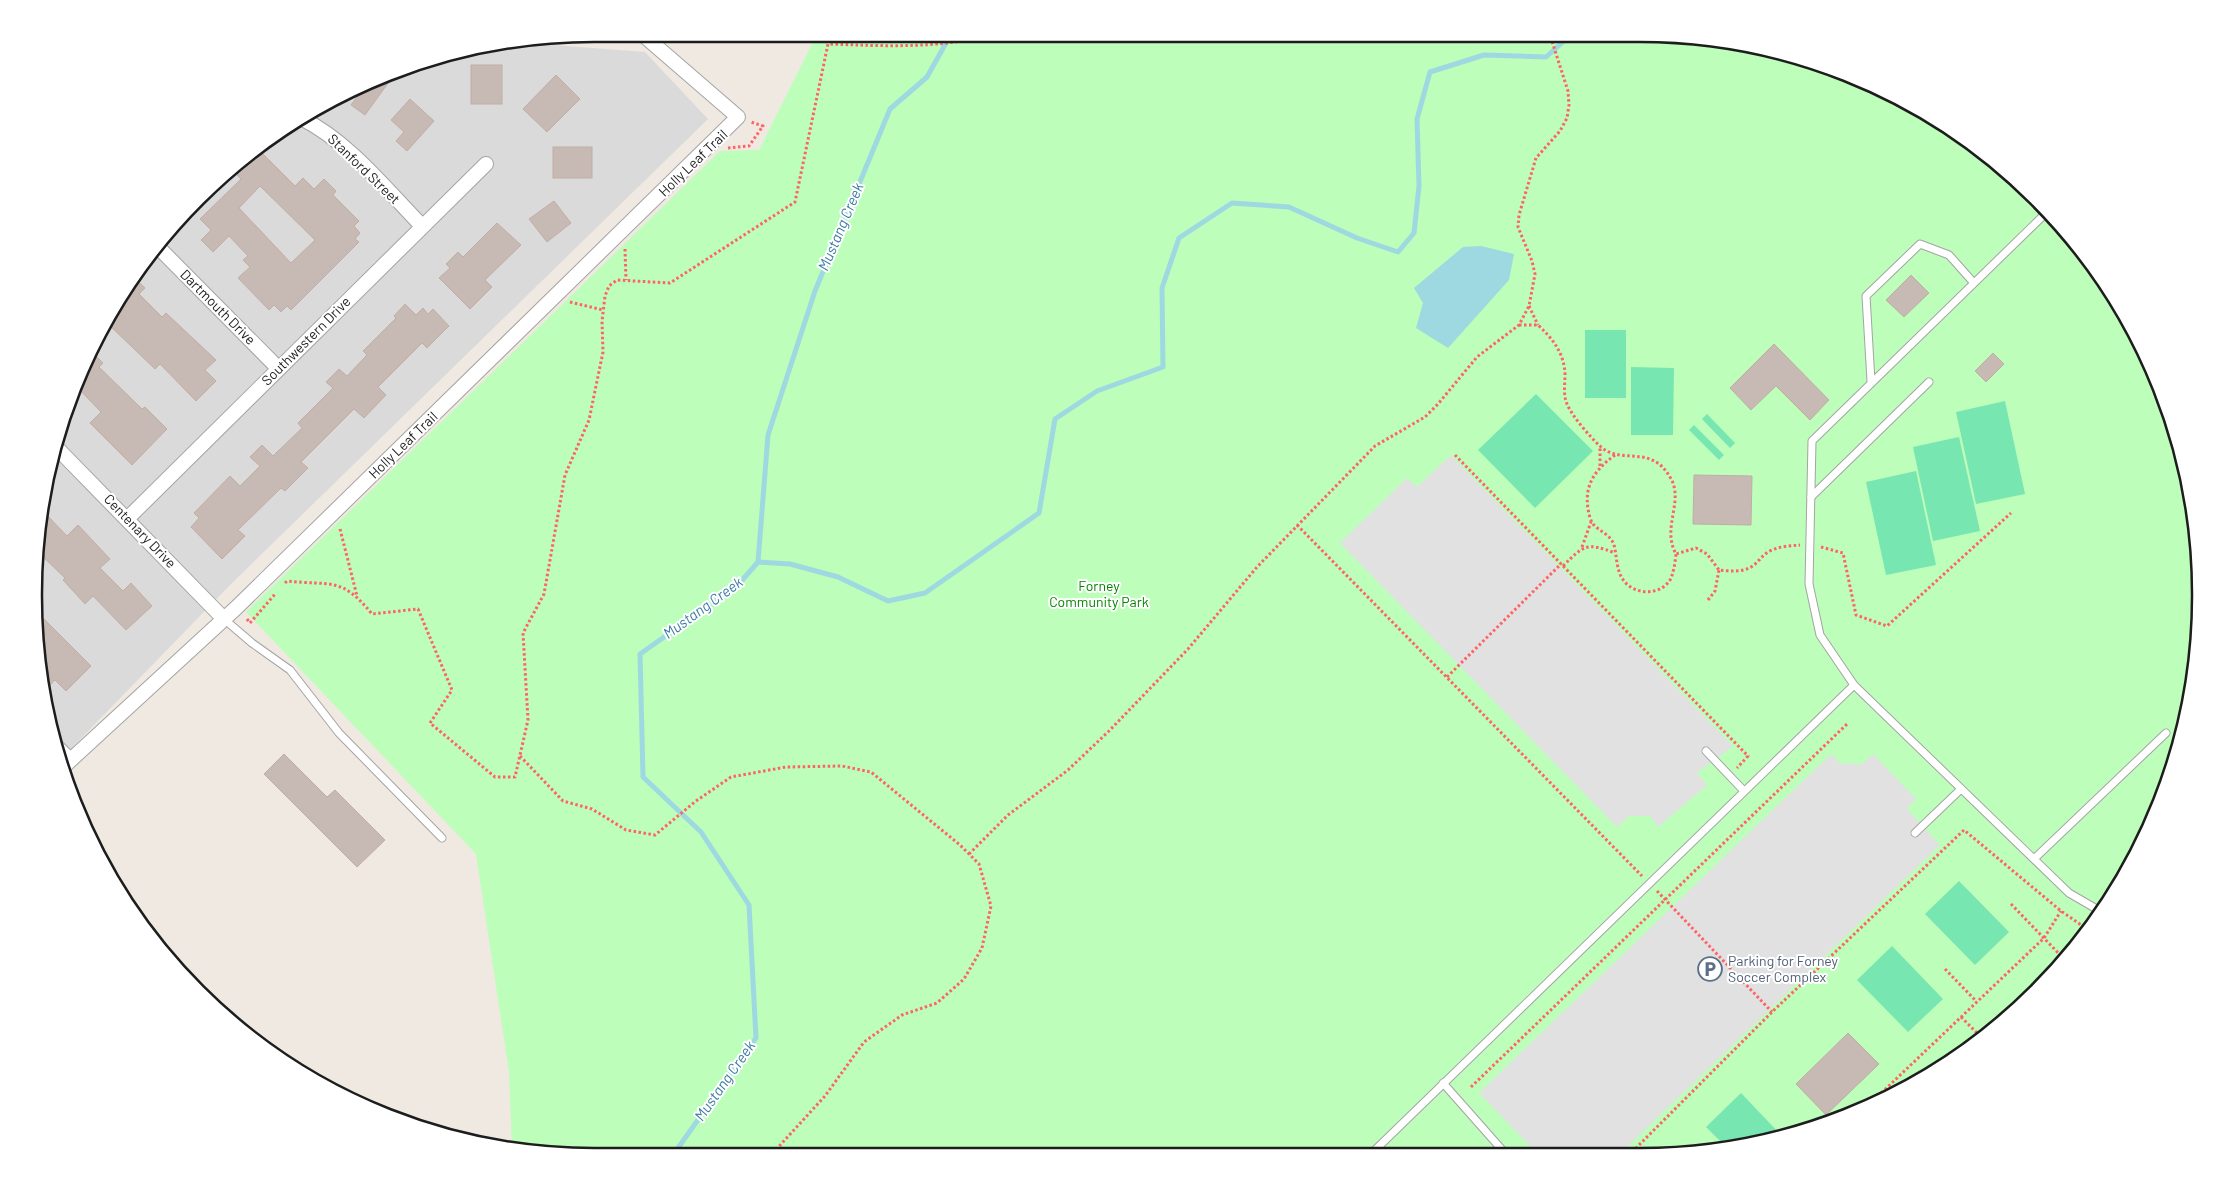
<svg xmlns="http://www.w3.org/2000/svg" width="2234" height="1190" font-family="Barlow,sans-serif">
<rect width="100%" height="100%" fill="#efe9e2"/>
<polygon fill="#dbdada" points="514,42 645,52 708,119 231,584 60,760 53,740 35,632 35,558 53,450 77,380 128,283 173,225 253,150 315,109 414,64 486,44"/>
<polygon fill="#bcfeba" points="816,34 1675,35 1785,53 1919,109 2009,173 2084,253 2142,347 2181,449 2199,558 2195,668 2171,775 2125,875 2061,965 1951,1062 1820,1126 1712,1151 559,1155 512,1147 509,1072 476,854 246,612 720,151 759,150 815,38"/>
<g fill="#78e6b0">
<rect x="1585" y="330" width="41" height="68"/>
<polygon points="1631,367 1674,368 1673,435 1631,435"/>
<polygon points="1536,394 1593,451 1535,508 1478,450"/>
<polygon points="2005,401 2025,494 1976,504 1956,412"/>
<polygon points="1707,414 1735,443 1730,448 1702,419"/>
<polygon points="1694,425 1724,455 1719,460 1689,430"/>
<polygon points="1959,437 1980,531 1933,541 1913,447"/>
<polygon points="1916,471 1936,565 1886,575 1866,482"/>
<polygon points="1959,881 2009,932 1975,965 1925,914"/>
<polygon points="1892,946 1943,999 1908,1032 1857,980"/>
<polygon points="2047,971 2050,975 1998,1020 1997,1019"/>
<polygon points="1741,1093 1781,1135 1727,1148 1706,1127"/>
</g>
<g fill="#e1e1e1">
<polygon points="1451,455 1733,746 1697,773 1707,785 1658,827 1650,816 1629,816 1617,827 1340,543 1407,478 1417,487"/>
<polygon points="1831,754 1841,764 1850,763 1861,765 1873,754 1916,799 1907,809 1940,845 1622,1152 1536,1152 1479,1093"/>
</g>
<polygon fill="#9ed9e1" points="1481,246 1514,254 1509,280 1448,348 1416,328 1423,303 1414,288 1463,247"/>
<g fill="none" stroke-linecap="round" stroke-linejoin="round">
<g stroke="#9ed9e1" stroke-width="5">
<polyline points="758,562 790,564 838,577 888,601 925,593 1039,513 1055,419 1097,391 1163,367 1162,288 1179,238 1232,203 1289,207 1357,238 1398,252 1414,233 1419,186 1417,119 1430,72 1484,55 1546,57 1565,40 1567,35"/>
<polyline points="673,1155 756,1038 749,905 701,832 643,777 640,654 738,585 758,562 768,435 815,291 890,109 927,77 951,34"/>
</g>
</g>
<g fill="#c7bab5" stroke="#c2ada3" fill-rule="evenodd">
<rect x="471" y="65" width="31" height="39"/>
<polygon points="396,72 365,115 351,105 360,93 356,90"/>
<polygon points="556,75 580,99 547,132 523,109"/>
<polygon points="410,99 434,121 407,151 396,141 404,132 391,120"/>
<rect x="553" y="147" width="39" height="31"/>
<path d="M257 148 295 186 303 178 314 189 324 179 336 191 333 195 359 221 354 226 360 233 355 239 359 242 291 310 287 306 281 312 274 305 269 310 238 278 250 267 243 260 248 256 229 236 213 252 201 240 211 230 200 219 241 179 232 170ZM260 186 315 240 291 263 239 208Z"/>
<polygon points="554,201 571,223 547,242 529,219"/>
<polygon points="497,223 521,245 485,280 492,287 470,309 439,278 450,268 446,264 458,252 463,257"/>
<polygon points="1911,275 1929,293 1904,317 1886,300"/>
<polygon points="133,277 145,288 139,294 162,317 166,313 216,360 205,370 216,381 196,401 160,364 155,369 107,323"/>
<polygon points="405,304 416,315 423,308 428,314 433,309 449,326 427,348 422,343 378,387 386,395 364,418 354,409 301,462 308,468 285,491 281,488 238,530 245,536 222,559 191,527 199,518 194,513 230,476 240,486 260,466 250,457 262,445 273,456 302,428 298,423 333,388 326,382 339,369 347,376 367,355 363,351 396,318 394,316"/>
<polygon points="1774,344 1829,400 1810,420 1776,386 1751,410 1730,388"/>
<polygon points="92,352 103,363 99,367 142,409 145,407 167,429 132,465 90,423 101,412 78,388 73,391"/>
<polygon points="1993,353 2004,364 1986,382 1975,371"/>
<polygon points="1694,475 1752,476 1751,525 1693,524"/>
<polygon points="43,511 67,536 78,525 110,559 100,568 123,591 131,583 152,606 126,630 93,596 85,604 63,580 65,578 36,550"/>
<polygon points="35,610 91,666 66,691 55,680 45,690 35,632"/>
<polygon points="284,754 327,797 335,790 385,840 357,867 264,774"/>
<polygon points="1848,1033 1879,1064 1826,1115 1796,1084"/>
</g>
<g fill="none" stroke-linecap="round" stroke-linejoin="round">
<g stroke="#a4a4a4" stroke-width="9">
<g id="lane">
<polyline points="2046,213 1812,441 1809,584 1820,635 1854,685 2069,893 2100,911"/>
<polyline points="1871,381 1866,296 1920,244 1949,255 1973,282"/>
<polyline points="1811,497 1929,382"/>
<polyline points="224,619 252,643 290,670 339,733 442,838"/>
<polyline points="1706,751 1744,791"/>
<polyline points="1915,833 1961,789"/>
<polyline points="2035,858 2166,733"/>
<polyline points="1443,1083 1504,1152"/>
<polyline points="1372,1153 1854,685"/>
</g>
</g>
<g stroke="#a4a4a4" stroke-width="16">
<g id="street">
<path d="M301 118C349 142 385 188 422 226"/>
<polyline points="157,246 278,368"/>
<polyline points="54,445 224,619"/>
<polyline points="128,518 486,164"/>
<polyline points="54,744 70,760"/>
<polyline points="62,768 236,608 738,117 642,34"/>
</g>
</g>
<g stroke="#ff6364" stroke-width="3" stroke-dasharray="2.5 2.5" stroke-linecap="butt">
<polyline points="1304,35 1305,35"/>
<polyline points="728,148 749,146 763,126 751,122"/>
<polyline points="625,249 626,280"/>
<polyline points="570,302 603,310"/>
<polyline points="1529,306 1538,325"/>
<path d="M1519 325H1538C1553 339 1564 353 1565 374 1565 384 1563 395 1567 404 1572 416 1590 437 1600 446 1621 466 1650 443 1670 477 1685 501 1661 527 1676 554L1696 548 1707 554 1719 570C1730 571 1744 573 1754 565 1760 560 1764 553 1772 550 1781 546 1791 546 1800 545"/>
<polyline points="1455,455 1748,756 1737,768"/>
<path d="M1615 455C1596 469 1584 484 1588 509 1589 514 1590 520 1593 524 1599 531 1611 535 1614 545 1617 556 1616 571 1624 581 1635 595 1660 596 1670 580 1674 572 1675 563 1676 554"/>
<polyline points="1600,466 1600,447"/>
<polyline points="1297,525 1642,876"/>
<polyline points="340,529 357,596"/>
<polyline points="1582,547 1591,522"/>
<polyline points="1821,547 1843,553 1856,615 1887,626 2011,513"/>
<path d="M1563 566C1584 545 1586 542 1615 553"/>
<path d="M285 583 287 581C332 586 341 576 372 614L418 609 452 690 430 723 495 777H515L528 720 523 633 544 594 565 475 589 420 603 352 602 321 605 296 609 286 617 280 670 283 795 202 828 44C887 46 938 49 996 34"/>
<polyline points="1708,600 1715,591 1719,570"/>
<polyline points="247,619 250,623 276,593"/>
<polyline points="1447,677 1561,564"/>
<polyline points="520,756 563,801 592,809 626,830 655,835 696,801 731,777 786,767 842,766 871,772 960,845 979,864 991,906 982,948 964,979 937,1003 902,1015 864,1042 825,1096 772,1154"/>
<polyline points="969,854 1008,815 1068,770 1109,731 1188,649 1257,567 1375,446 1425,417 1438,404 1477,357 1519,325 1529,306 1535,274 1532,261 1518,227 1519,215 1536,158 1560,131 1567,118 1569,105 1568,91 1550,35"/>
<polyline points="1657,891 1772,1012"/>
<polyline points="2011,904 2065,960"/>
<polyline points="1945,969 1976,1001"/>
<polyline points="1961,1017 1980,1036"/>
<polyline points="1471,1087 1847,724"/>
<polyline points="1874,1100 2044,938 2061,911"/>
<polyline points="1632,1152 1772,1012 1964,830 2061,911 2087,929"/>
</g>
<use href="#lane" stroke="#fff" stroke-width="7"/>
<use href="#street" stroke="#fff" stroke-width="14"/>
</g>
<defs>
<g id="parking-ring" transform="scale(1.25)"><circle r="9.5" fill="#fff" stroke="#5c6f8a" stroke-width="1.5"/><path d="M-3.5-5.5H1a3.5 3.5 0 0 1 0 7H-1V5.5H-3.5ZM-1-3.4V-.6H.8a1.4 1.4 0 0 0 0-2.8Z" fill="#5c6f8a"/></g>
</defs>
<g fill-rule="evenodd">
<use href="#parking-ring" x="1710" y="969"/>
</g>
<g text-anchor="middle" stroke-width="4" stroke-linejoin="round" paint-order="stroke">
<g font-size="14" fill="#1d1d1d" stroke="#fff">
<text transform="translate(693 163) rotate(-44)" y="5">Holly Leaf Trail</text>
<text transform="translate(364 169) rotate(44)" y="5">Stanford Street</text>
<text transform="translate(218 307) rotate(45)" y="5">Dartmouth Drive</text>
<text transform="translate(306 341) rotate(-45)" y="5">Southwestern Drive</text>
<text transform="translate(403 445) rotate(-44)" y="5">Holly Leaf Trail</text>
<text transform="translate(140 531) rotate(46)" y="5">Centenary Drive</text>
</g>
<g font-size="14" fill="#058402" stroke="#fff">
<text x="1099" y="591">Forney<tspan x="1099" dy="16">Community Park</tspan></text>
</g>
<g font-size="14" fill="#4e5e75" stroke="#fff" text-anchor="start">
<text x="1728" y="966">Parking for Forney<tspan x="1728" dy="16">Soccer Complex</tspan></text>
</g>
<g font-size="15" font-style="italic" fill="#3d7ba4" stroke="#fff">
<text transform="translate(841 227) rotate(-67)" y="5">Mustang Creek</text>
<text transform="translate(703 608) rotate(-36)" y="5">Mustang Creek</text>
<text transform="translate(725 1081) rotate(-55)" y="5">Mustang Creek</text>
</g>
</g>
<path d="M0 0H2234V1190H0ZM594 42H1640A552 552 0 0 1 2192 594V596A552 552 0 0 1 1640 1148H594A552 552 0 0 1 42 596V594A552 552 0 0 1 594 42Z" fill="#fff" fill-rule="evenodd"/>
<path fill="none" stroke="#1d1d1d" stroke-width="2.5" d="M594 42H1640A552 552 0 0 1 2192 594V596A552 552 0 0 1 1640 1148H594A552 552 0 0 1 42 596V594A552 552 0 0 1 594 42Z"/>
</svg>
